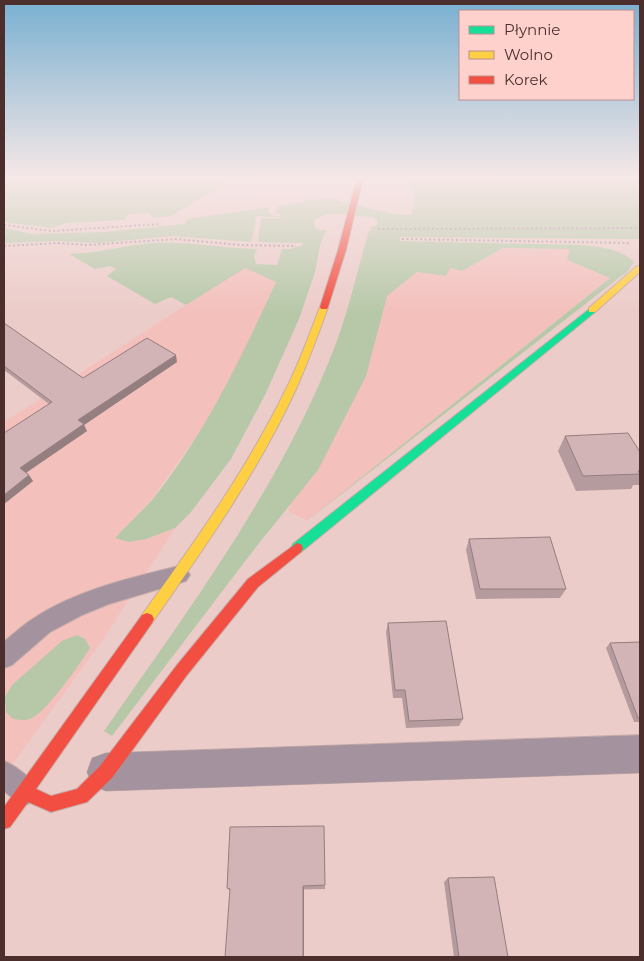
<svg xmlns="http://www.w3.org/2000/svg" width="644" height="961" font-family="Montserrat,sans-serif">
<rect width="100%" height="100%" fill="#ecccc9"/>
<g fill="#f3c0bc">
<polygon points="503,248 570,249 624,266 307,521 288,511 315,450 391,254 462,271"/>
<polygon points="245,267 276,282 236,368 203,427 151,500 115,538 129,542 146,539 175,528 102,641 4,776 4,422"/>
</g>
<g fill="#b7c8a8">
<polygon points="4,178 244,178 235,179 170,216 154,218 149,213 128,214 124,220 67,223 51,228 4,222"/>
<path d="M407 178H640V239L399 237 401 241 583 245C600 247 622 249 634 262L627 272 616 280 307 521 610 278 567 260 570 249 503 248 462 271 450 268 446 276 417 272 387 296 366 376 318 470 256 547 112 736 104 731C189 609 281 486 335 346 348 312 356 276 366 241L369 231 373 230 369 228 376 226 378 221 372 217C354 216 329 209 314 220V226L318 230H326L320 245 315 272 299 319 265 395 231 459 191 512 175 528 146 539 129 542 115 538C127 525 140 513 152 500 205 434 241 358 276 282L245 268 186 305 171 297 155 304 107 276 116 269 110 266 95 269 69 254C98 254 124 245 153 243 187 241 222 248 257 249L254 256 256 264 277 265 282 249H291L303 245V243L258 242 261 218H281V215L275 212 278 206 300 203 306 200 332 199 393 214 411 215 414 202V190L406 184Z"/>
<polygon points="271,207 268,211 269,214 279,217 255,216 256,221 251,242 172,236 99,243 56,241 4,243 4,228 32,234 105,232 184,224 188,219"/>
<path d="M77 635 85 639 90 648C80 664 48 710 32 718 26 721 20 720 13 719L6 712 5 697 12 685 62 641Z"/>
</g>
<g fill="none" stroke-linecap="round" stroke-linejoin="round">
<g stroke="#c6aca9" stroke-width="2">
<g id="lane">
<path d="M179 566 186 569 190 575 186 581 109 604 82 615 50 632 12 665 4 668V642C13 634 23 625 34 618 77 590 130 578 179 566Z"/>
<path d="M4 761C18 767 32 778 38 792L34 801 25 805 16 801 4 791Z"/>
</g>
</g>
<g stroke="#c6aca9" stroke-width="1">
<polygon id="street" points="640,735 640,773 106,791 92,786 87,772 92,758 106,753"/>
</g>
<g stroke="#c6aca9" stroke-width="2">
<polygon id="fast" points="592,307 596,310 595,312 301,552 297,553 293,552 291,548 293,544"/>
</g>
<g stroke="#c6aca9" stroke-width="2">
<g id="slow">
<polygon points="637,266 640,266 640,272 595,312 589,312 589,308"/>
<path d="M324 304 328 307C318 335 308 362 296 389 258 472 204 548 152 623L147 625 142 623 140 619 142 615C194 543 246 471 285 391 299 364 309 335 320 307Z"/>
</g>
</g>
<g stroke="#c6aca9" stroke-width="2">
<g id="jam">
<polygon points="357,178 363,178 346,250 328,307 327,309 321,309 320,307 338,250"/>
<polygon points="297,543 301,544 303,548 301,552 258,587 187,675 112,778 87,802 51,812 28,802 10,827 4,829 4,807 142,615 147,613 152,615 154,619 152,623 36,789 51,796 77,789 100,766 177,665 248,579"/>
</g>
</g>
<g stroke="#a9979e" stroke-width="2" stroke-dasharray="2 2.5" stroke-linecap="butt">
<polyline points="4,225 52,231 161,224"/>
<polyline points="378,229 640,228"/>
<polyline points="402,239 629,243"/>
<polyline points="4,246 58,243 87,245 176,239 240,245 296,246"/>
</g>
<use href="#lane" fill="#a4939e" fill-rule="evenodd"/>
<use href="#street" fill="#a4939e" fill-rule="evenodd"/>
<use href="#fast" fill="#16e098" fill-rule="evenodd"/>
<use href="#slow" fill="#ffcf43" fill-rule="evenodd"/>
<use href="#jam" fill="#f24e42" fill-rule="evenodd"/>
</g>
<g fill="#b59b9d">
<polygon points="4,323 83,378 177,362 84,425 87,431 26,473 33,481 4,504 49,404 4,370"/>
<polygon points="565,436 640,452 640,485 633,485 631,489 576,491 558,451"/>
<polygon points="469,539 566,589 560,598 476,599 466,550"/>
<polygon points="388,623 463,719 459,726 406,728 402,698 393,698 386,632"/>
<polygon points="640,642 640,722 634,722 606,648 610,643"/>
<polygon points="324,826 325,889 230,891 227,888"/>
<polygon points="448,878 508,957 454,957 444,882"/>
</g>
<g fill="#947e7f">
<polygon points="176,355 177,362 84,425 87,431 24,474 20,468 78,420"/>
<polygon points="29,475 33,481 4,504 4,495"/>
<polygon points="303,886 304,889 304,957 303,957"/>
</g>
<g fill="#d3b4b6" stroke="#947e7f">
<polygon points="4,323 83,378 147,338 176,355 78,420 84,424 20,468 29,475 4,495 4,433 52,402 4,366"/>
<polygon points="628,433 640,452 640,471 638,471 640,474 583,476 565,436"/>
<polygon points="550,537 566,589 480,589 469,539"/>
<polygon points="446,621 463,719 409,721 405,690 395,690 388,623"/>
<polygon points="640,642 640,718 638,718 610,643"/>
<polygon points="324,826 325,885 303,886 303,957 225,957 230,889 227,888 230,827"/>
<polygon points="494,877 508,957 459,957 448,878"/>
</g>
<linearGradient id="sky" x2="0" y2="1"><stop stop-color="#79b0d1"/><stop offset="0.57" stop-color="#f6e8e7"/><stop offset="1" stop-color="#f6e8e7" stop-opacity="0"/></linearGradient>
<rect width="644" height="312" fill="url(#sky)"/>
<rect width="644" height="961" fill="none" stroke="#4c2f2d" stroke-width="10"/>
<rect x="459" y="10" width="175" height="90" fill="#fed1cd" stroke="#b7908d"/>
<rect x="469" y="26" width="25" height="8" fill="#16e098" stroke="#b7908d"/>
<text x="504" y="35" font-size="15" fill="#4c2f2d">Płynnie</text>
<rect x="469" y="51" width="25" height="8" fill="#ffcf43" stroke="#b7908d"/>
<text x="504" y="60" font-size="15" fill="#4c2f2d">Wolno</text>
<rect x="469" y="76" width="25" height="8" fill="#f24e42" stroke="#b7908d"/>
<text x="504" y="85" font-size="15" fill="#4c2f2d">Korek</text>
</svg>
